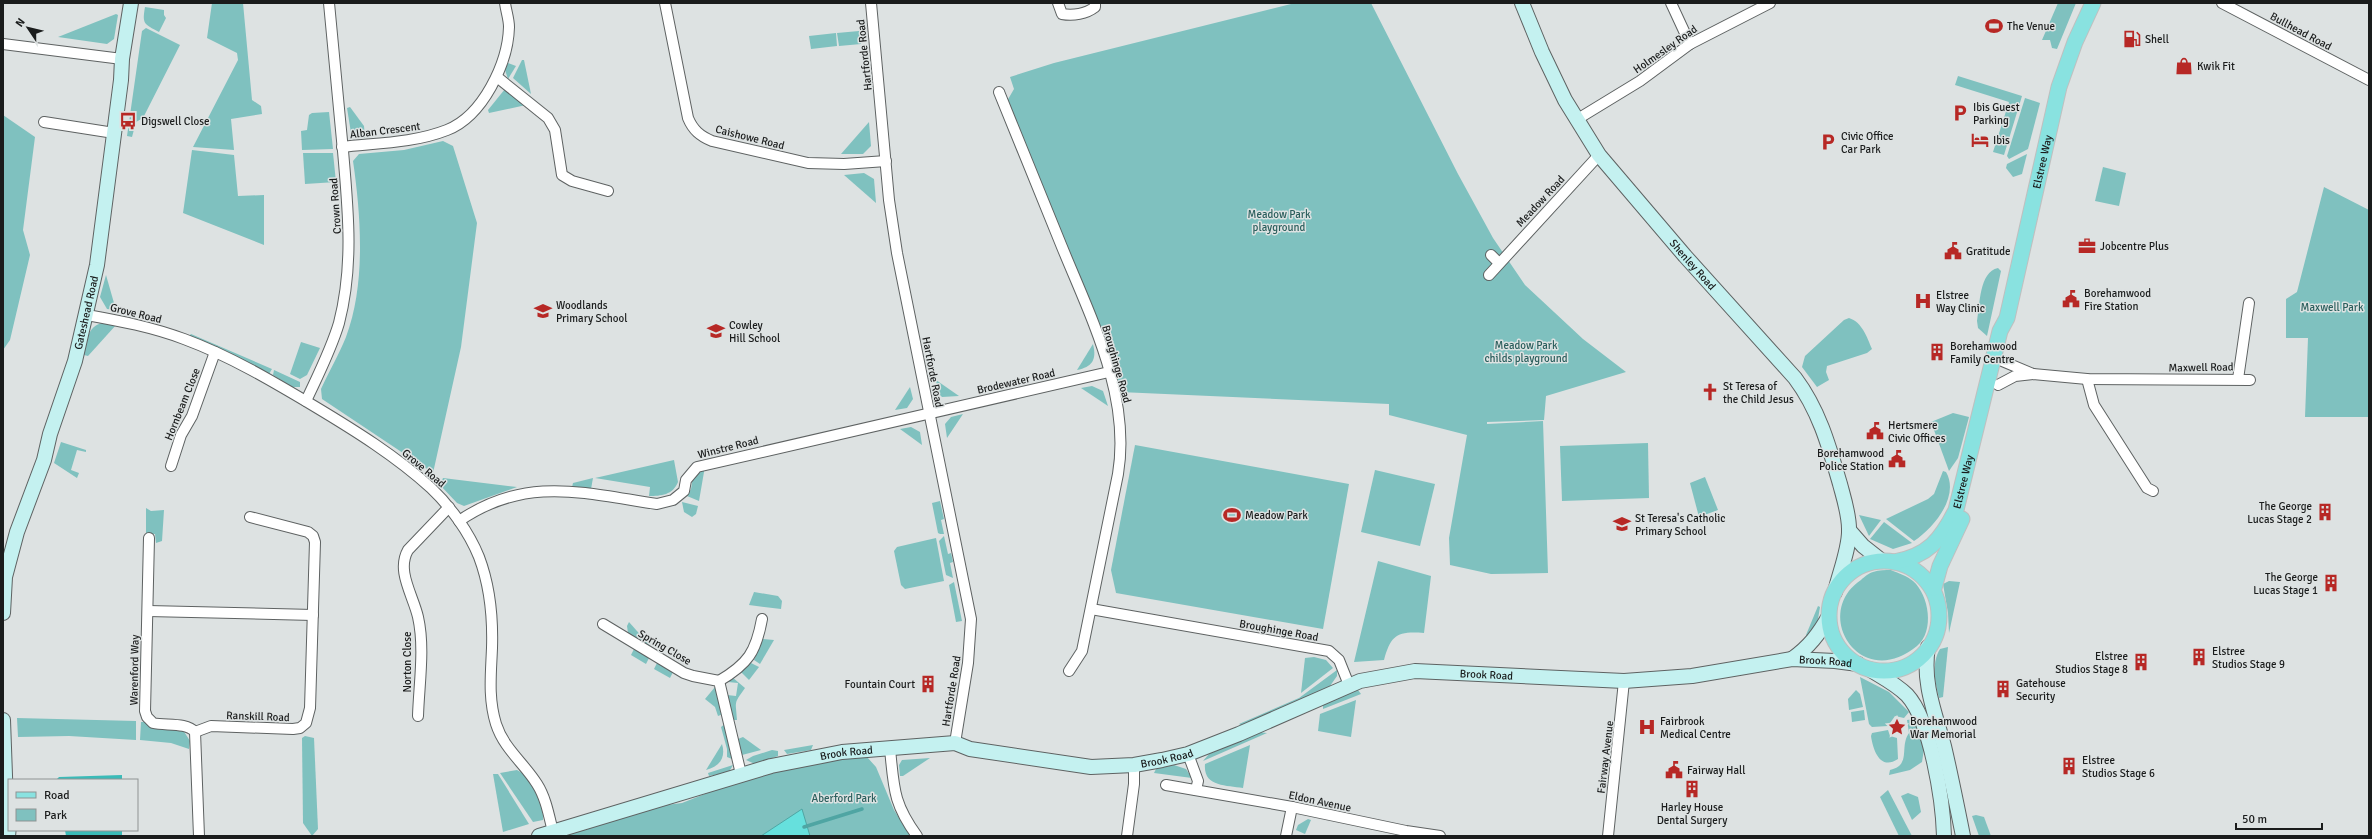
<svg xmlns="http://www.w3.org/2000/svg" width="2372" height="839" font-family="Signika,sans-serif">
<rect width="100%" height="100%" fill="#dde2e2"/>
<g fill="#7fc1bf">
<polygon points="212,3 243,3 252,100 261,106 262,114 231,119 234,150 193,147 238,60 237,53 207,38"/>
<polygon points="1295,3 1371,3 1458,174 1493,238 1525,285 1583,339 1626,372 1546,396 1544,420 1487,422 1487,424 1543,421 1548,573 1491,574 1450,565 1449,538 1467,435 1389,415 1389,404 1120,392 1104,335 1007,101 1014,89 1010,77 1054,63"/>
<polygon points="2058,3 2076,3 2057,49 2052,48 2050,40 2042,40"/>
<path d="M145 7 164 10V15L166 18 159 32C144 24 142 24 145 7Z"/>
<polygon points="116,14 118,15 114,39 107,44 58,37"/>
<polygon points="146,28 180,45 143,118 136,122 132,137 127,136 142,31"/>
<polygon points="859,31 861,44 839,46 837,33"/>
<polygon points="836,33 837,46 811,49 809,36"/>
<polygon points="522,60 524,60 531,94 513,78"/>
<polygon points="508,63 516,66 508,79 505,70"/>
<polygon points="1958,76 2022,96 2004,155 1993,152 2009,102 1955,85"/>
<polygon points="505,89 526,105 489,113 488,110"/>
<polygon points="2025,98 2040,103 2028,149 2009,159 2007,156"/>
<polygon points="350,107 364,126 365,138 360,138 351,133 347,108"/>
<polygon points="329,112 333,149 302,150 301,131 307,130 309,115 312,113"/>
<polygon points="3,115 35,137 23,230 30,255 10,340 3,350"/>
<polygon points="869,122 871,146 863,154 841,154"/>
<path d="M443 141 453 146 477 223 461 347 433 473 322 399 321 389C329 372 339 354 346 337 366 284 361 216 353 161L359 154 404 150Z"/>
<polygon points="192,150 234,155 238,196 264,195 264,245 183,213"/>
<polygon points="303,153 333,153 336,182 305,184"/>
<polygon points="2027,154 2022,174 2013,177 2006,168 2007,164"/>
<polygon points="2103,167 2126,173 2119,206 2095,201"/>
<polygon points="864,173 874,179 876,203 844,175"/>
<polygon points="2324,187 2369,210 2369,417 2305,417 2308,338 2286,338 2286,299 2297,292"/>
<path d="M1998 268 2001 271 1987 336 1978 328 1977 321C1980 305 1979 272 1998 268Z"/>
<polygon points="106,275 116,310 107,309 100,297"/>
<path d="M1849 318C1862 322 1867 337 1872 349L1867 353 1827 366 1826 372 1829 380 1817 387 1802 367 1805 356 1844 320Z"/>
<path d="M102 323 116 325 88 356 84 355C85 343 88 326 102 323Z"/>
<polygon points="191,334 272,369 269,374 226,351 189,336"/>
<polygon points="301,342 320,348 307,375 300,379 290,374"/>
<path d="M1093 344C1097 360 1092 367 1077 370Z"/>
<polygon points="274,370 300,382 300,387 292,387 273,375"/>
<polygon points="936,380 959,396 942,397 938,393"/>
<polygon points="1092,386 1103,391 1108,406 1081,388"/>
<polygon points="910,387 913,399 907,408 895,410"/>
<polygon points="1953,413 1969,417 1958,458 1949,471 1931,422"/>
<polygon points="963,414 947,438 945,424 951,417"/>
<polygon points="911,427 920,432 922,445 900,429"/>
<polygon points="61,442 86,450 86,452 77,450 71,470 79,473 77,478 54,463"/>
<polygon points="1648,443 1649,498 1562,501 1560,446"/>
<polygon points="1135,445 1349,484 1323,629 1116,593 1111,570"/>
<path d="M674 460 678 482C673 495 661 496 649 496L650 487 595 478Z"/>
<polygon points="704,469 704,472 699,501 687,496 691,489 693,477"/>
<polygon points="1375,470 1435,484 1420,546 1361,532"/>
<path d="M1943 471 1946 472C1960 496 1934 528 1914 541L1886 519 1928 499 1934 494Z"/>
<polygon points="1705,477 1718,510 1699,517 1690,483"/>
<polygon points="443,478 517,487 464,506 457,503 440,485"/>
<polygon points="593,478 591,489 572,487 573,483"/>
<polygon points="940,501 944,519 941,520 944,534 940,534 938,533 932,503"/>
<polygon points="682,502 698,506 696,514 692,517 684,512"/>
<polygon points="146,508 151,511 164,510 162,541 156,543 155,534 146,534"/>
<polygon points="1859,515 1881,520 1869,536"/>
<polygon points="1884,522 1912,543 1893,549 1870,539"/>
<polygon points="944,536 948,554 951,553 953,562 950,563 953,578 946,575 939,541"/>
<polygon points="936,538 944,581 905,589 901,585 894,551 897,547"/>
<path d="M1378 561 1431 576 1424 633C1397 631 1391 635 1384 660L1354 662Z"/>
<path d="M1891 570C1898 573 1907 576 1913 581 1929 595 1935 631 1917 646 1860 693 1811 613 1861 580 1864 577 1869 573 1873 572 1879 570 1886 570 1891 570Z"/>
<polygon points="1949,581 1960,582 1949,633 1948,613 1943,584"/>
<polygon points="954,582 962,621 956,622 949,585"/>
<polygon points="754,592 778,596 782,601 781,609 749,605"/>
<polygon points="1818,606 1820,607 1817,625 1808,638 1806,635"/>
<polygon points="629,622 652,648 628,633 627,626"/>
<polygon points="763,639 774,640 760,664 754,660"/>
<polygon points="635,647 650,656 646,664 631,655"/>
<path d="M1948 647 1943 697 1939 698C1935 682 1931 664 1940 649Z"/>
<polygon points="1314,657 1326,660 1333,668 1301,693 1305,658"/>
<polygon points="658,661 674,670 670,678 654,669"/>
<polygon points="751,663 759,667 749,680 741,672"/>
<polygon points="1337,670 1337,676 1330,686 1244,727 1239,724 1299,698"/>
<path d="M732 677 745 688C733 705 736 700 737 720H733L727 695 736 696 738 683 728 682Z"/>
<polygon points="1860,677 1889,692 1909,712 1904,718 1895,716 1888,726 1872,727 1869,724"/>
<polygon points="715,687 723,714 718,716 715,707 705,699"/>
<polygon points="1358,690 1361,694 1323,709 1323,704"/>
<polygon points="1856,690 1860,694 1863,707 1849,710 1848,699"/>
<polygon points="1356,700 1351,737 1318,731 1320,714"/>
<polygon points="1864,710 1865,720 1852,722 1851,712"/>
<polygon points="17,718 136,721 136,740 69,736 18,737"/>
<path d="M1914 719 1924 749 1922 762 1910 770 1889 775 1890 770C1912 765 1899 747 1909 733L1907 720Z"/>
<polygon points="141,722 145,722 155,729 183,730 190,741 189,749 171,743 140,740"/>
<polygon points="725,724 733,757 732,759 727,757 727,749 721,727"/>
<path d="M1888 730 1890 736 1897 738 1898 759C1880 771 1873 750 1871 736L1872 733Z"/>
<polygon points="1258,732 1267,733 1203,761 1209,754"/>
<polygon points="305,736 314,738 318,829 312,836 303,823 302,738"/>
<polygon points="743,737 761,750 742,755 738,739"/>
<path d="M722 744C726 758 720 766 706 770Z"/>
<polygon points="813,745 811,750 787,754 784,750"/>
<path d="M1250 745 1243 788C1226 785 1203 787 1205 764Z"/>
<polygon points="772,750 778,751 778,756 755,764 746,760 753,756"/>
<polygon points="867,757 876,767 894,810 911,836 564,836 651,807 682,803 743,779 835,760"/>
<polygon points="930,758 903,776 900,776 899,765 902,760"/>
<polygon points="733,765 729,772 709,776 708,773"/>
<polygon points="1174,765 1186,769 1192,778 1154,773 1156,769"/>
<path d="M517 770C532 777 544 804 543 820L533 822 500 773Z"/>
<polygon points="493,774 498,774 529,824 503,832"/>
<polygon points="1888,790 1912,836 1899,836 1880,797"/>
<polygon points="1908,793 1918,797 1921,812 1912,820 1901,796"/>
<polygon points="1976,815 1984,817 1991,836 1979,836 1972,816"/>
<polygon points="1308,819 1311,820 1305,834 1296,830 1298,825"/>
</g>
<g fill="#3abbb8">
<polygon points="122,775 122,780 56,780 59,777"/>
<polygon points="65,830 122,830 122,836 66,836"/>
</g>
<polygon fill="#66e0dd" stroke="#4fa5a3" points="802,809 810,836 761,836"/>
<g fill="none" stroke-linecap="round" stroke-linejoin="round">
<polyline stroke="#4fa5a3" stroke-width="3.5" points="804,827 862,809"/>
<g stroke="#5e6262" stroke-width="12">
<g id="street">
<path d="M665 3 688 118C693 130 700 136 712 141L808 163 844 164 886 161"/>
<polyline points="871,3 889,200 897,253 971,619 968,663 955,743"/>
<path d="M1058 3 1062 14C1073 16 1086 14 1095 7V3"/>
<polyline points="1671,3 1690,44"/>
<polyline points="2222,3 2369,80"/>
<polyline points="3,44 122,59"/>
<polyline points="497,77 548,118 555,130 562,175 572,181 608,191"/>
<path d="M999 92C1020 144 1041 196 1062 247 1091 318 1131 396 1118 474L1082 651 1069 671"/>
<polyline points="1576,120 1640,81 1690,44 1770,3"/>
<polyline points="44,122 114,133"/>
<path d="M342 147C377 143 414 143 447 130 483 116 508 63 509 27 509 19 506 11 505 3"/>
<polyline points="1491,255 1499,263"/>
<polyline points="1489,275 1599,155"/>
<path d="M87 315C120 321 152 327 184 339 230 356 272 381 314 406 354 430 396 456 431 488 450 506 469 532 479 557 490 586 493 616 492 648 491 674 488 698 496 724 504 749 524 763 537 784 546 798 549 816 553 832"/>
<polyline points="1995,358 2033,374"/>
<polyline points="2087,379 2094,405 2147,488 2153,491"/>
<polyline points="2238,379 2249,303"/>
<polyline points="1998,385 2015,376 2033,374 2087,379 2250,380"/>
<path d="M306 401C318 375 331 350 339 323 354 265 348 209 343 151 338 102 334 52 329 3"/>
<polyline points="171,466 181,435 192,416 215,352"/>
<path d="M459 521C526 475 583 493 657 504L673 500 684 491 686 480 697 467 1109 372"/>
<path d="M149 538 145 711 147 717 153 723C166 726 186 722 195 732L199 836"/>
<polyline points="1091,609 1329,651 1339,660 1349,685"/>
<polyline points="148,611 313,615"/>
<polyline points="603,624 684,673 693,676 719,681 741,774"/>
<path d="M719 681C748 664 756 652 762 619"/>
<path d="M418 716C419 684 425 648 418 617 413 595 396 571 408 550L449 507"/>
<polyline points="195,732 211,726 293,729 300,728 306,723 310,708 315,542 313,536 308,532 250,517"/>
<path d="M890 749C894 788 893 803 917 836"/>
<polyline points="1188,754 1198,781 1196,790"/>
<polyline points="1166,785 1292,807 1406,831 1440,836"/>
<polyline points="1127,836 1134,784 1134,765"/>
<polyline points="1286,836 1292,807"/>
<polyline points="1608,836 1624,681"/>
</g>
</g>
<g stroke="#5e6262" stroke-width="16">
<g id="secondary">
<path id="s1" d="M1522 3 1542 52 1565 100 1599 155 1685 256 1795 378C1819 410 1829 446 1840 484 1844 499 1849 514 1849 529 1850 547 1839 574 1835 592"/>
<polyline points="1849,530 1863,546 1882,561"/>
<path id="s2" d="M3 613 5 577 17 532 44 460 50 434 75 361 97 265 121 80 122 59 131 3"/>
<path d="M1928 647C1922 682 1935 713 1944 746 1951 776 1957 806 1963 836"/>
<path d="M1792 659C1809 647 1819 634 1829 616"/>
<path d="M1869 669C1882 677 1896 684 1907 695 1931 721 1943 801 1944 836"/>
<polyline points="3,720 6,803 9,817"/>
<polyline points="8,836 9,826"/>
<path id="s3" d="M539 836 771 766 842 752 955 743 970 749 1091 767 1134 765 1162 760 1188 754 1239 734 1360 681 1415 671 1624 681 1692 676 1792 659 1835 661 1858 664"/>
</g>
</g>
<g stroke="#bfbfbf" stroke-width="17">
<g id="primary">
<circle cx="1884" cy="616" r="55"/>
<path id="s4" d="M1894 562C1928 556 1941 540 1956 510L2000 331 2007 318 2059 87 2075 42 2093 3"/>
<polyline points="1934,588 1940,566 1962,519"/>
</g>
</g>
<use href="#street" stroke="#fff" stroke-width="10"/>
<use href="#secondary" stroke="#c4f1f0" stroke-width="14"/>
<use href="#primary" stroke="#89e2e0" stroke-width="15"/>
</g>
<defs>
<g id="stadium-bare" transform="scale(1.38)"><path d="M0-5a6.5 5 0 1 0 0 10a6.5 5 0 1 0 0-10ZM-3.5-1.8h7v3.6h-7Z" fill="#b72825" stroke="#dde2e2" stroke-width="2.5" paint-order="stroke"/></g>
<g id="fuel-bare" transform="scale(1.38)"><path d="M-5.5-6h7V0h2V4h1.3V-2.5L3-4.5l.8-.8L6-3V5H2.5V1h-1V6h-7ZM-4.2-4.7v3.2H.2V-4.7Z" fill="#b72825" stroke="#dde2e2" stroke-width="2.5" paint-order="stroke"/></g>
<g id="shop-bare" transform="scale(1.38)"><path d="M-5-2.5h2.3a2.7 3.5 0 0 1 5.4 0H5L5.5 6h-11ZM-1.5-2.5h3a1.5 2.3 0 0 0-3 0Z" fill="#b72825" stroke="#dde2e2" stroke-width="2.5" paint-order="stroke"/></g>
<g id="parking-bare" transform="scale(1.38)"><path d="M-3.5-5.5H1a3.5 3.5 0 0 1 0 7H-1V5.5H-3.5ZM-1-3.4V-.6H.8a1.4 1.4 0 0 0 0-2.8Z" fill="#b72825" stroke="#dde2e2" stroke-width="2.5" paint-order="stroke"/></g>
<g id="bus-bare" transform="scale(1.38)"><path d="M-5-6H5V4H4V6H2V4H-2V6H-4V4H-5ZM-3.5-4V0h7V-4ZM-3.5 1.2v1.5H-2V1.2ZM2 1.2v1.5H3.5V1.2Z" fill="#b72825" stroke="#dde2e2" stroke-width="2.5" paint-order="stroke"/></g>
<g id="hotel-bare" transform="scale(1.38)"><path d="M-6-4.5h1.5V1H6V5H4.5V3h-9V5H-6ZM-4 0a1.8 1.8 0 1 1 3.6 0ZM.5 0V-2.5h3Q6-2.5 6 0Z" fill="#b72825" stroke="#dde2e2" stroke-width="2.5" paint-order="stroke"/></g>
<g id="office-bare" transform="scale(1.38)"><path d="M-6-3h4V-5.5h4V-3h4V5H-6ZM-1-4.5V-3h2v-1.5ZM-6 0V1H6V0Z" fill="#b72825" stroke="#dde2e2" stroke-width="2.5" paint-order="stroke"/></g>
<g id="civic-bare" transform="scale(1.38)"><path d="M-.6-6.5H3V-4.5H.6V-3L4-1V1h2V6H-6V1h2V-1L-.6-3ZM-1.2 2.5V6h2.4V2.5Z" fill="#b72825" stroke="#dde2e2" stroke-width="2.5" paint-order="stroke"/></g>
<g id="hospital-bare" transform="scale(1.38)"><path d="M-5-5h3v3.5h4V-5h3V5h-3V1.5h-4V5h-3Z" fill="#b72825" stroke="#dde2e2" stroke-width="2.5" paint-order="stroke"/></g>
<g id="school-bare" transform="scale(1.38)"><path d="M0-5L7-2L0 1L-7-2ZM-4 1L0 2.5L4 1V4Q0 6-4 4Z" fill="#b72825" stroke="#dde2e2" stroke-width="2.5" paint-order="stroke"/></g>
<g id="building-bare" transform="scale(1.38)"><path d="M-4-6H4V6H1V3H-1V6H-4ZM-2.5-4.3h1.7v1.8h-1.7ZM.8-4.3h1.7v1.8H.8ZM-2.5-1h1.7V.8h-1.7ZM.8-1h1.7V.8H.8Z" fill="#b72825" stroke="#dde2e2" stroke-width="2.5" paint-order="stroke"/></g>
<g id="church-bare" transform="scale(1.38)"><path d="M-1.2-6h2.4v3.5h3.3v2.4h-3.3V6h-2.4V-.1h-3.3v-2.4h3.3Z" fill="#b72825" stroke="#dde2e2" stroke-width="2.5" paint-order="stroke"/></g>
<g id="sight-bare" transform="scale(1.38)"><path d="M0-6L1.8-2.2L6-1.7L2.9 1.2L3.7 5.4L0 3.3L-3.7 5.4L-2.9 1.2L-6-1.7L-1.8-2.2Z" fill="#b72825" stroke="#dde2e2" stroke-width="2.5" paint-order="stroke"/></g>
</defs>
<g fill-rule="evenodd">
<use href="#stadium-bare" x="1994" y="26"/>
<use href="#fuel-bare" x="2132" y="39"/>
<use href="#shop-bare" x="2184" y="66"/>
<use href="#parking-bare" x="1960" y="113"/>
<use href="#bus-bare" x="128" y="121"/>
<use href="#hotel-bare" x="1980" y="140"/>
<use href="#parking-bare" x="1828" y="142"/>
<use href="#office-bare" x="2087" y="246"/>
<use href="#civic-bare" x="1953" y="251"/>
<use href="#civic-bare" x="2071" y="299"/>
<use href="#hospital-bare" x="1923" y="301"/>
<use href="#school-bare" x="543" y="311"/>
<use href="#school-bare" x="716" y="331"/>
<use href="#building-bare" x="1937" y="352"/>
<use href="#church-bare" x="1710" y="392"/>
<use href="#civic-bare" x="1875" y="431"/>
<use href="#civic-bare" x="1897" y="459"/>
<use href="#building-bare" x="2325" y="512"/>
<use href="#stadium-bare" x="1232" y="515"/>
<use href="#school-bare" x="1622" y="524"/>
<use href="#building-bare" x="2331" y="583"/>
<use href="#building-bare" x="2199" y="657"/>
<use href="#building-bare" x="2141" y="662"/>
<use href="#building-bare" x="928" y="684"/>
<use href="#building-bare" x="2003" y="689"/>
<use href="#hospital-bare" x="1647" y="727"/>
<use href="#sight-bare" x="1897" y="727"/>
<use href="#building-bare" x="2069" y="766"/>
<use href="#civic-bare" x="1674" y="770"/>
<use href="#building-bare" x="1692" y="789"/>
</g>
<g text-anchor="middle" stroke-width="3" stroke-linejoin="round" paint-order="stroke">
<g font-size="11" fill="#1a1c1c" stroke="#dde2e2" text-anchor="start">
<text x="2007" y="30">The Venue</text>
<text x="2145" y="43">Shell</text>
<text x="2197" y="70">Kwik Fit</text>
<text x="1973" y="111">Ibis Guest<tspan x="1973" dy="13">Parking</tspan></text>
<text x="141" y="125">Digswell Close</text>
<text x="1841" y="140">Civic Office<tspan x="1841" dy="13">Car Park</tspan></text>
<text x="1993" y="144">Ibis</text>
<text x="2100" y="250">Jobcentre Plus</text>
<text x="1966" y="255">Gratitude</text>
<text x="2084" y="297">Borehamwood<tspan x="2084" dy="13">Fire Station</tspan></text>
<text x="1936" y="299">Elstree<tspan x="1936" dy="13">Way Clinic</tspan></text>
<text x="556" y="309">Woodlands<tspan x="556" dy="13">Primary School</tspan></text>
<text x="729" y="329">Cowley<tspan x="729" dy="13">Hill School</tspan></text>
<text x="1950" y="350">Borehamwood<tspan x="1950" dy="13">Family Centre</tspan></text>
<text x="1723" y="390">St Teresa of<tspan x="1723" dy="13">the Child Jesus</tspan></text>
<text x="1888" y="429">Hertsmere<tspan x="1888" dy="13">Civic Offices</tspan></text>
<text x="1884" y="457" text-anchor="end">Borehamwood<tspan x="1884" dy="13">Police Station</tspan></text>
<text x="2312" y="510" text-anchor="end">The George<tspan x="2312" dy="13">Lucas Stage 2</tspan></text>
<text x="1245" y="519">Meadow Park</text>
<text x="1635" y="522">St Teresa's Catholic<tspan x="1635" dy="13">Primary School</tspan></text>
<text x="2318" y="581" text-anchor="end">The George<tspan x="2318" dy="13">Lucas Stage 1</tspan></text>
<text x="2212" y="655">Elstree<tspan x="2212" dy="13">Studios Stage 9</tspan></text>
<text x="2128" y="660" text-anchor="end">Elstree<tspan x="2128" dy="13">Studios Stage 8</tspan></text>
<text x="2016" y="687">Gatehouse<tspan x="2016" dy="13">Security</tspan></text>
<text x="915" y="688" text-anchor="end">Fountain Court</text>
<text x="1660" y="725">Fairbrook<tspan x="1660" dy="13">Medical Centre</tspan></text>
<text x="1910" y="725">Borehamwood<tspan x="1910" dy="13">War Memorial</tspan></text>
<text x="2082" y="764">Elstree<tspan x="2082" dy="13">Studios Stage 6</tspan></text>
<text x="1687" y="774">Fairway Hall</text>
<text x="1692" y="811" text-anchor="middle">Harley House<tspan x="1692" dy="13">Dental Surgery</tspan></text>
</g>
<g font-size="11" fill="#1a1c1c" stroke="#dde2e2">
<text transform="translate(2301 31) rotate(28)" y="4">Bullhead Road</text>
<text transform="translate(1665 49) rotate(-35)" y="4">Holmesley Road</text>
<text transform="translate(864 55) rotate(-96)" y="4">Hartforde Road</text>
<text transform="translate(385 130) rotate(-7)" y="4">Alban Crescent</text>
<text transform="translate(750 137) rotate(14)" y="4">Caishowe Road</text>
<text dy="4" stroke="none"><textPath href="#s4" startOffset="444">Elstree Way</textPath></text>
<text transform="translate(1540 201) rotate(-47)" y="4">Meadow Road</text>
<text transform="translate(335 206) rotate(-94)" y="4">Crown Road</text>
<text dy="4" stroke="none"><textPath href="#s1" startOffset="315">Shenley Road</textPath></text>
<text dy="4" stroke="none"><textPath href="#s2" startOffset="313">Gateshead Road</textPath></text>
<text transform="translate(136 313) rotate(14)" y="4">Grove Road</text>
<text transform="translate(1117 364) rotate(74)" y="4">Broughinge Road</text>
<text transform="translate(2201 367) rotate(-1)" y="4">Maxwell Road</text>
<text transform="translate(933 372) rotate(79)" y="4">Hartforde Road</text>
<text transform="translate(1016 381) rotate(-13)" y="4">Brodewater Road</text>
<text transform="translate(182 404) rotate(-68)" y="4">Hornbeam Close</text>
<text transform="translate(728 447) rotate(-14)" y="4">Winstre Road</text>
<text transform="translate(424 468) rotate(40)" y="4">Grove Road</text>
<text dy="4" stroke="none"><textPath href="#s4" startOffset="114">Elstree Way</textPath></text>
<text transform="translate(1279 630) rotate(10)" y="4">Broughinge Road</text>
<text transform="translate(665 647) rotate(30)" y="4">Spring Close</text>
<text transform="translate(407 662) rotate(-90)" y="4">Norton Close</text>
<text dy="4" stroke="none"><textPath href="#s3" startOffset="1320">Brook Road</textPath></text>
<text transform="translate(134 670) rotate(-89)" y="4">Warenford Way</text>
<text dy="4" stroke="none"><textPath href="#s3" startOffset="979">Brook Road</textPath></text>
<text transform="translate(951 691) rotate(-81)" y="4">Hartforde Road</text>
<text transform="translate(258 716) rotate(2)" y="4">Ranskill Road</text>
<text dy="4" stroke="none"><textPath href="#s3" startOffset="319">Brook Road</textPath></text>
<text transform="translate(1605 757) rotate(-83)" y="4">Fairway Avenue</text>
<text dy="4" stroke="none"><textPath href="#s3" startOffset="643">Brook Road</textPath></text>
<text transform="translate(1320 801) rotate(12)" y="4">Eldon Avenue</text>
</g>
<g font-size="11" fill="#2a5e5c" stroke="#dde2e2">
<text x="1279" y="218">Meadow Park<tspan x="1279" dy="13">playground</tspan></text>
<text x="2332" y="311">Maxwell Park</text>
<text x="1526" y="349">Meadow Park<tspan x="1526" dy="13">childs playground</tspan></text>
<text x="844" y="802">Aberford Park</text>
</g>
</g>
<rect width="2372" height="839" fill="none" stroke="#1a1c1c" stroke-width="8"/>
<rect x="8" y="779" width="130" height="52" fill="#dde2e2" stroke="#8f9393"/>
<rect x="16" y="792" width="20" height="6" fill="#89e2e0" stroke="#8f9393"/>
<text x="44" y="799" font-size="12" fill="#1a1c1c">Road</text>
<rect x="16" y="809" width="20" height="12" fill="#7fc1bf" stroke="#8f9393"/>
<text x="44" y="819" font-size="12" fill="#1a1c1c">Park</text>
<g transform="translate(28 28) rotate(305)" stroke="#dde2e2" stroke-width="3" paint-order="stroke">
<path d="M0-3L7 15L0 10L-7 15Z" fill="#1a1c1c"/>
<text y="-6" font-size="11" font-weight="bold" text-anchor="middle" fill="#1a1c1c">N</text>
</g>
<path d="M2236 823v6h86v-6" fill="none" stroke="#1a1c1c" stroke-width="2"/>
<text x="2242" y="823" font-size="12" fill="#1a1c1c" stroke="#dde2e2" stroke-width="3" paint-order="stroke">50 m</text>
</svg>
